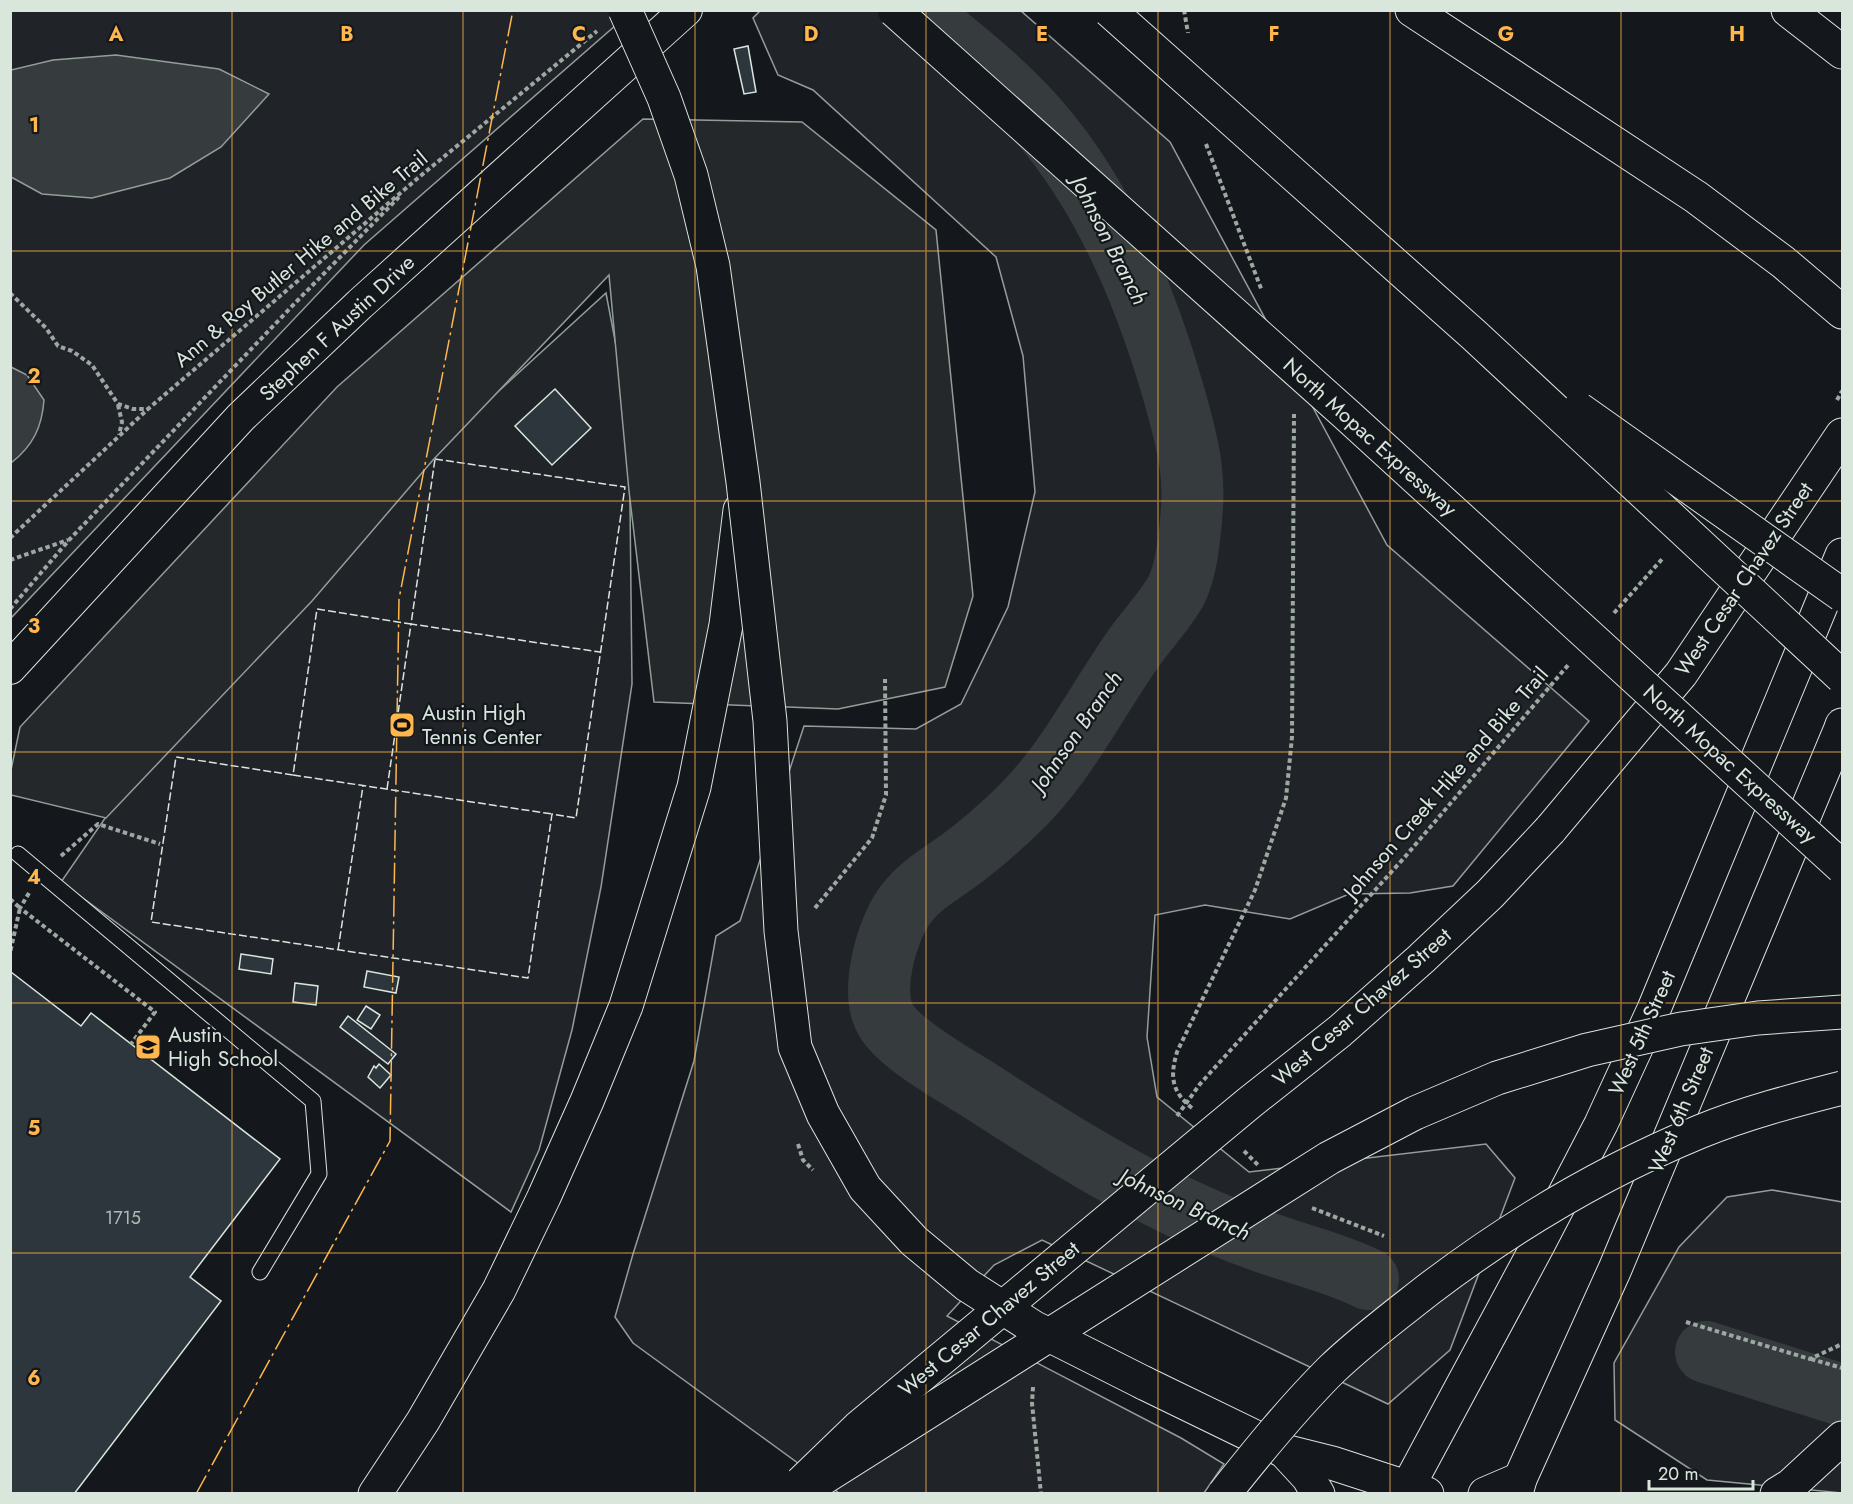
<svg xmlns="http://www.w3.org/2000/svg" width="1853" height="1504" font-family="Jost,sans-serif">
<rect width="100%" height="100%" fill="#14181c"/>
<g fill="#202428" stroke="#939e99" stroke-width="1.5">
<polygon points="761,10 1021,11 1170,142 1387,545 1589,721 1453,886 1410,893 1349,894 1290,919 1205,905 1155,915 1147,1037 1157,1097 1249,1172 1486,1144 1515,1178 1450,1350 1388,1404 1042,1240 994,1265 947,1316 1181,1438 1224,1464 1204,1493 839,1493 633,1343 615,1317 633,1254 694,1061 716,936 740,921 804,726 916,729 961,704 1008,607 1035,492 1023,356 996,257 813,90 778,75 753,18"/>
<polygon points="10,11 632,11 364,245 11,618"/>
<polygon points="606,293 629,414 632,684 601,887 572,1030 539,1150 511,1212 61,882 141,766 468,419"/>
<polygon points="1772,1190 1842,1202 1842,1493 1707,1480 1615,1420 1614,1363 1679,1247 1727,1197"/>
</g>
<polygon fill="#24282b" stroke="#939e99" stroke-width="1.5" points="643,119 802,122 936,230 973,596 945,687 838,709 654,702 629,491 609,275 433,460 312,601 106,818 11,795 11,770 20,727 337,387"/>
<g fill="#363b3e" stroke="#939e99" stroke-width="1.5">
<polygon points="116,55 219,69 269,94 221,147 170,178 92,198 42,194 11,177 11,70 53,60"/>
<path d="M11 367 27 375 44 400C42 427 33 446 11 463Z"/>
</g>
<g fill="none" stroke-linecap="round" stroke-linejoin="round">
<g stroke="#363b3e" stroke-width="62">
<path d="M914 10C962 48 1013 88 1051 136 1110 210 1147 301 1173 391 1180 416 1188 442 1191 469 1194 492 1192 516 1189 539 1187 557 1184 575 1176 591 1163 614 1143 633 1129 655 1092 709 1063 768 1015 813 998 829 980 845 961 859 942 873 920 885 906 904 887 928 868 994 887 1022 903 1046 953 1074 979 1090 1053 1138 1129 1186 1210 1221 1238 1233 1265 1243 1294 1252 1319 1260 1344 1267 1368 1279"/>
<polyline points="1706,1352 1842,1395"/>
</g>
</g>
<g fill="#2c363c" stroke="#d8e6dc" stroke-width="1.5">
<polygon points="748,46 756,92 744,94 734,49"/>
<polygon points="555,389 591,428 552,465 515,426"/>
<polygon points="241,954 273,959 271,974 239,969"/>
<polygon points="367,971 399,977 396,993 364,987"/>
<polygon points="11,972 81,1026 91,1013 280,1159 190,1277 221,1301 74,1494 10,1494"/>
<polygon points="295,983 318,986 316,1005 293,1002"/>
<polygon points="366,1006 380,1015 371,1029 357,1020"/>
<polygon points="348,1016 396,1054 388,1064 340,1027"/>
<polygon points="379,1064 391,1075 380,1088 368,1077 374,1066 376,1068"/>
</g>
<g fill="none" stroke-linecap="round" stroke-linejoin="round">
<g stroke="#d8e6dc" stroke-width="17">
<polyline id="service" points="18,854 313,1101 319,1174 260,1272"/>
</g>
<g stroke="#d8e6dc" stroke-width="34">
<polyline id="minor" points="10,668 241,417 360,304 686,10"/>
</g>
<g stroke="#d8e6dc" stroke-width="35">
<g id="secondary">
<polyline points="1788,10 1842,52"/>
<polyline points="1404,1494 1538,1245 1601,1124 1654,1009 1842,555"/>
<polyline points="1516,1494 1520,1479 1615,1269 1841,728"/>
</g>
</g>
<g stroke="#d8e6dc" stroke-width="35">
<g id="primary">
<polyline points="1842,725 1842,730"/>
<polyline points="1550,830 1681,674 1842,435"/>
<polyline points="1777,1494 1790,1486 1842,1438"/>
</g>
</g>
<g stroke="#d8e6dc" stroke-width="35">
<g id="motorway">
<polyline points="1412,10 1696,197 1783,262 1842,312"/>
<polyline points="1144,1383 1284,1451 1332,1463 1427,1494"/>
<polyline points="1284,1451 1308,1477 1318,1494"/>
<polyline points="375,1494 423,1421 499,1290 544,1197 587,1101 626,1006 694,787 726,625 740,510"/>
<polyline points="1485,1494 1520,1479"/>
</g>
</g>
<g stroke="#9da8a2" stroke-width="4" stroke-dasharray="4.5 3" stroke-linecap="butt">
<polyline points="1184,10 1188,33"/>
<polyline points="1206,144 1262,291"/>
<polyline points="10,293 46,328 58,346 72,351 92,365 118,404 133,409 148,409"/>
<polyline points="1837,400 1842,391"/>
<polyline points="118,405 122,422 119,435"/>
<polyline points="10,538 148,409 418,178 597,31"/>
<polyline points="10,560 68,540"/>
<polyline points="10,609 69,540 298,300 399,197"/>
<polyline points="1614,613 1663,558"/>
<polyline points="61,856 98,824 160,844"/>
<polyline points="29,893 20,908 155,1012 131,1044"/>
<polyline points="10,899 20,908 10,953"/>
<polyline points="815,908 872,838 886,795 885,679"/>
<path d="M1192 1108C1171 1091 1170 1076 1177 1052L1255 890 1286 798 1292 737 1294 414"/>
<polyline points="1177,1116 1200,1084 1404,858 1569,664"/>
<polyline points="798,1144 803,1160 813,1170"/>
<polyline points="1244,1151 1258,1165"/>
<polyline points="1312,1208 1384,1236"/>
<polyline points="1686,1322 1810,1359 1842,1344"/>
<polyline points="1811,1359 1842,1368"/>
<polyline points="1033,1387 1032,1403 1041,1494"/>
</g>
<use href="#service" stroke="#14181c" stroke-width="15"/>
<use href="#minor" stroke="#14181c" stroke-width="32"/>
<use href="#secondary" stroke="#14181c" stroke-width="33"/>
<use href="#primary" stroke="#14181c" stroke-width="33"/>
<use href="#motorway" stroke="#14181c" stroke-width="33"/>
<g stroke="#d8e6dc" stroke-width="35" stroke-linecap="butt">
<polyline id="primary-bridge" points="801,1483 858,1428 1249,1103 1340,1031 1421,959 1490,894 1550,830"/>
</g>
<g stroke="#d8e6dc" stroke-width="35" stroke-linecap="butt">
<g id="motorway-bridge">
<polyline points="625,10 664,98 691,175 713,266 743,482 770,721 781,931 795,1047 823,1114 865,1188 914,1241 967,1285 1033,1327 1144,1383"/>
<polyline points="894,10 1347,415 1842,867"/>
<polyline points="1109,10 1474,335 1842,677"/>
<polyline points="1579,409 1842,595"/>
<polyline points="798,1494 1329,1158 1415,1113 1497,1078 1587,1050 1681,1029 1758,1018 1842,1012"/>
<path d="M1224 1494C1258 1451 1292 1409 1331 1370 1361 1341 1396 1315 1429 1289 1512 1226 1602 1172 1699 1132 1745 1113 1795 1100 1842 1088"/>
</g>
</g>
<use href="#primary-bridge" stroke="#14181c" stroke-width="33"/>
<use href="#motorway-bridge" stroke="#14181c" stroke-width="33"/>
<g stroke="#d8e6dc" stroke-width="1.5" stroke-dasharray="8 3" stroke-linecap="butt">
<polygon points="435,459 625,487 576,818 552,814 528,978 151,922 176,757 293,775 317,609 411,624"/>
<polyline points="293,775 552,814"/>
<polyline points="387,789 411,624 600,652"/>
<polyline points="338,950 363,786"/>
</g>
<polyline stroke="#ffb74d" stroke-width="1.5" stroke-dasharray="21 4.5 3 4.5" stroke-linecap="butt" points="196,1494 390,1141 399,599 513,10"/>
</g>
<path fill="none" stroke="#ffb74d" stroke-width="1.5" stroke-opacity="0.55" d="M232 10V1494M463 10V1494M695 10V1494M926 10V1494M1158 10V1494M1390 10V1494M1621 10V1494M10 251H1842M10 501H1842M10 752H1842M10 1003H1842M10 1253H1842"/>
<defs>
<g id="stadium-square" transform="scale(1.35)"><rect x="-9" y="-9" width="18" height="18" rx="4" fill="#ffb74d" stroke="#14181c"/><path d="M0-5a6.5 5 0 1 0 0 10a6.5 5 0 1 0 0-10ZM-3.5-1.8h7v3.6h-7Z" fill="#111"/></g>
<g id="school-square" transform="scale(1.35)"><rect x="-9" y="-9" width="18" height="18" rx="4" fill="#ffb74d" stroke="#14181c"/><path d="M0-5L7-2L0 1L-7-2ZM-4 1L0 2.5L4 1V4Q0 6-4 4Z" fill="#111"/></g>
</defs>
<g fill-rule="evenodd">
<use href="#stadium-square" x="402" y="725"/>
<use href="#school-square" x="148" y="1047"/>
</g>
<g text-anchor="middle" stroke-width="4.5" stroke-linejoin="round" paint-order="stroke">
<g font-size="18" fill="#adbab4">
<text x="123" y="1224">1715</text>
</g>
<g font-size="21" fill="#d8e6dc" stroke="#14181c">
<text transform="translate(301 259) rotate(-40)" y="7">Ann &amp; Roy Butler Hike and Bike Trail</text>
<text transform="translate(337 328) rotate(-43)" y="7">Stephen F Austin Drive</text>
<text transform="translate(1370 437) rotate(42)" y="7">North Mopac Expressway</text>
<text transform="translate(1744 579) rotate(-56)" y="7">West Cesar Chavez Street</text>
<text transform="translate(1730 764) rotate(42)" y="7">North Mopac Expressway</text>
<text transform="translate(1446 783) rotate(-49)" y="7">Johnson Creek Hike and Bike Trail</text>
<text transform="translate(1362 1007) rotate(-41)" y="7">West Cesar Chavez Street</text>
<text transform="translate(1642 1033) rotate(-66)" y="7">West 5th Street</text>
<text transform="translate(1681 1110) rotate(-67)" y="7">West 6th Street</text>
<text transform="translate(989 1319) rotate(-40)" y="7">West Cesar Chavez Street</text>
</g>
<g font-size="21" fill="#d8e6dc" stroke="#14181c" text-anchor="start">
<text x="422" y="720">Austin High<tspan x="422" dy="24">Tennis Center</tspan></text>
<text x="168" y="1042">Austin<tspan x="168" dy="24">High School</tspan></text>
</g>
<g font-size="22" font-style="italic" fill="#d8e6dc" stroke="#14181c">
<text transform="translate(1110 240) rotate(63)" y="8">Johnson Branch</text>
<text transform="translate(1076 731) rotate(-55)" y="8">Johnson Branch</text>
<text transform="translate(1185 1204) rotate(25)" y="8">Johnson Branch</text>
</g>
</g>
<g font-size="20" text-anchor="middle" font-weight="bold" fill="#ffb74d" stroke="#14181c" stroke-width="4.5" stroke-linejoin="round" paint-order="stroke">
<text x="116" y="41">A</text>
<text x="347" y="41">B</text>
<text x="579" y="41">C</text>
<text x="811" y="41">D</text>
<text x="1042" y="41">E</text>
<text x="1274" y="41">F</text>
<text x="1506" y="41">G</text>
<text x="1737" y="41">H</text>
<text x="34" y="132">1</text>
<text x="34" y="383">2</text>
<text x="34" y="633">3</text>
<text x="34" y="884">4</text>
<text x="34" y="1135">5</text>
<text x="34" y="1385">6</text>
</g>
<rect width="1853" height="1504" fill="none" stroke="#d8e6dc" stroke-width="24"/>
<path d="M1649 1480v9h104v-9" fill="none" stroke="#d8e6dc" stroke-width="3"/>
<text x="1658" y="1480" font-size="18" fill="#d8e6dc" stroke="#14181c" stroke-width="4.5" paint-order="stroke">20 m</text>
</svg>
